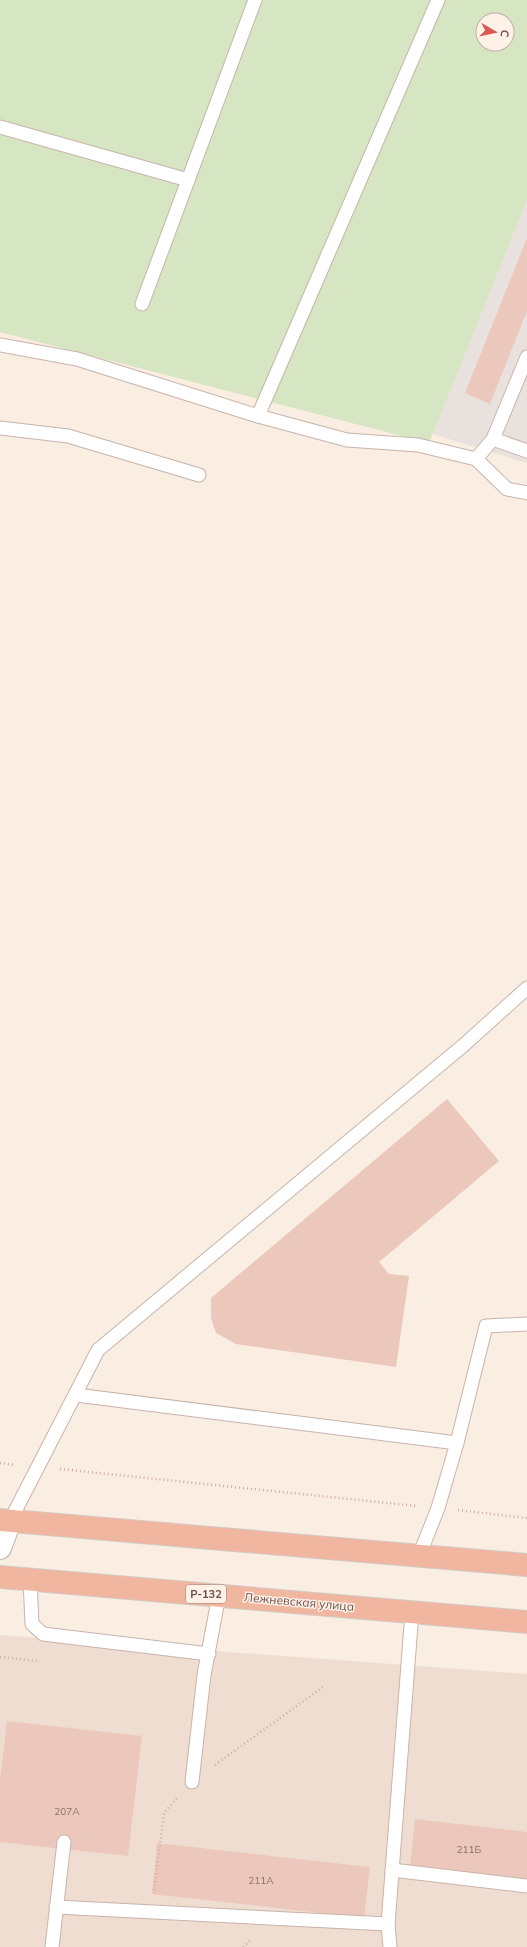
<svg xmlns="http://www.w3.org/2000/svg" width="527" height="1947" font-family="Mulish,sans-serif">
<rect width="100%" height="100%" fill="#faede2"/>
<polygon fill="#f0ddd1" points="0,1635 527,1674 527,1947 0,1947"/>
<polygon fill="#e9e1dd" points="527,200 527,463 432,434"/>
<path fill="#d6e5c2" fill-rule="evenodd" d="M0 0H527V200L429 443 0 332ZM483 20H507V44H483Z"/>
<g fill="#ecc8bc">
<polygon points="527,238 527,311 490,404 465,393"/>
<polygon points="447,1099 499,1161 379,1262 389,1274 409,1276 396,1367 236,1344 216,1333 211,1318 211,1298"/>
<polygon points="7,1721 142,1736 128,1856 0,1842 0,1780"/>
<polygon points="415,1819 527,1832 527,1879 410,1866"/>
<polygon points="157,1843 370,1867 364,1918 152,1894"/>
</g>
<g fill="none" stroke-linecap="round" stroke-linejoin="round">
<g stroke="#c9b3aa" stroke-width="15">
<g id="service">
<polyline points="0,127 188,180"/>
<polyline points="142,304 255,0"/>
<polyline points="0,345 77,359 258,416 347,440 418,445 476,459 507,489 527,493"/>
<polyline points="258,416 438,0"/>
<polyline points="0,428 68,436 199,475"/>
<polyline points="493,439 527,451"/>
<polyline points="476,459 493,439 527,357"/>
<polyline points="76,1395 457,1443"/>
<polyline points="10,1521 98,1350 465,1044 527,988"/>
<polyline points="419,1556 438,1508 457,1443 486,1326 527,1324"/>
<polyline points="30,1579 32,1624 43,1634 209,1654"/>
<polyline points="192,1782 204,1675 219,1595"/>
<polyline points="392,1870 527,1886"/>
<polyline points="56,1907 388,1924"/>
<polyline points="52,1947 64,1842"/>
<polyline points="390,1947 388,1924 412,1612"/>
</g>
</g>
<g stroke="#c9b3aa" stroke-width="24">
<polyline id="minor" points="0,1548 10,1521"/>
</g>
<g stroke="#d4cbc9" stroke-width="24">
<g id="trunk">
<polyline points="0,1520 527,1565"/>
<polyline points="0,1577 527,1622"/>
</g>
</g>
<g stroke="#d1aba0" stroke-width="2.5" stroke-dasharray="1 3" stroke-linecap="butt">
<polyline points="0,1463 15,1465"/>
<polyline points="60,1469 417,1506"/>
<polyline points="458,1510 527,1518"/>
<polyline points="0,1657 37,1661"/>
<polyline points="215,1765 323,1687"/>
<polyline points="154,1890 164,1813 178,1797"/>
<polyline points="243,1947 252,1939"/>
</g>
<use href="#service" stroke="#fff" stroke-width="13"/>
<use href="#minor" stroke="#fff" stroke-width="22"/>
<use href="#trunk" stroke="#f0b69f" stroke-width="22"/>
</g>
<g text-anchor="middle" stroke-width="3" stroke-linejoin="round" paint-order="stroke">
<g font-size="10" fill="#8e7067">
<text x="67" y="1815">207А</text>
<text x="469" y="1853">211Б</text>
<text x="261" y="1884">211А</text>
</g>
<rect fill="#fdf1e8" stroke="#9a827a" stroke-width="1" x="186" y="1585" width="40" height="18" rx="3"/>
<g font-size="11" font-weight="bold" fill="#6f524b">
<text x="206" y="1598">Р-132</text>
</g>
<g font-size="12" fill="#6f524b" stroke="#fdf1e8">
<text transform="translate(299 1602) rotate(5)" y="4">Лежневская улица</text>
</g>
</g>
<g transform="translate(495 32) rotate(99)"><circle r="19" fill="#fdf1e8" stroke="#c4b1a9"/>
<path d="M0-3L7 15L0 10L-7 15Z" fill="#d95a52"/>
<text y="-6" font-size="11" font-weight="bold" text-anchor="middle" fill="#6f524b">С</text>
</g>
</svg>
